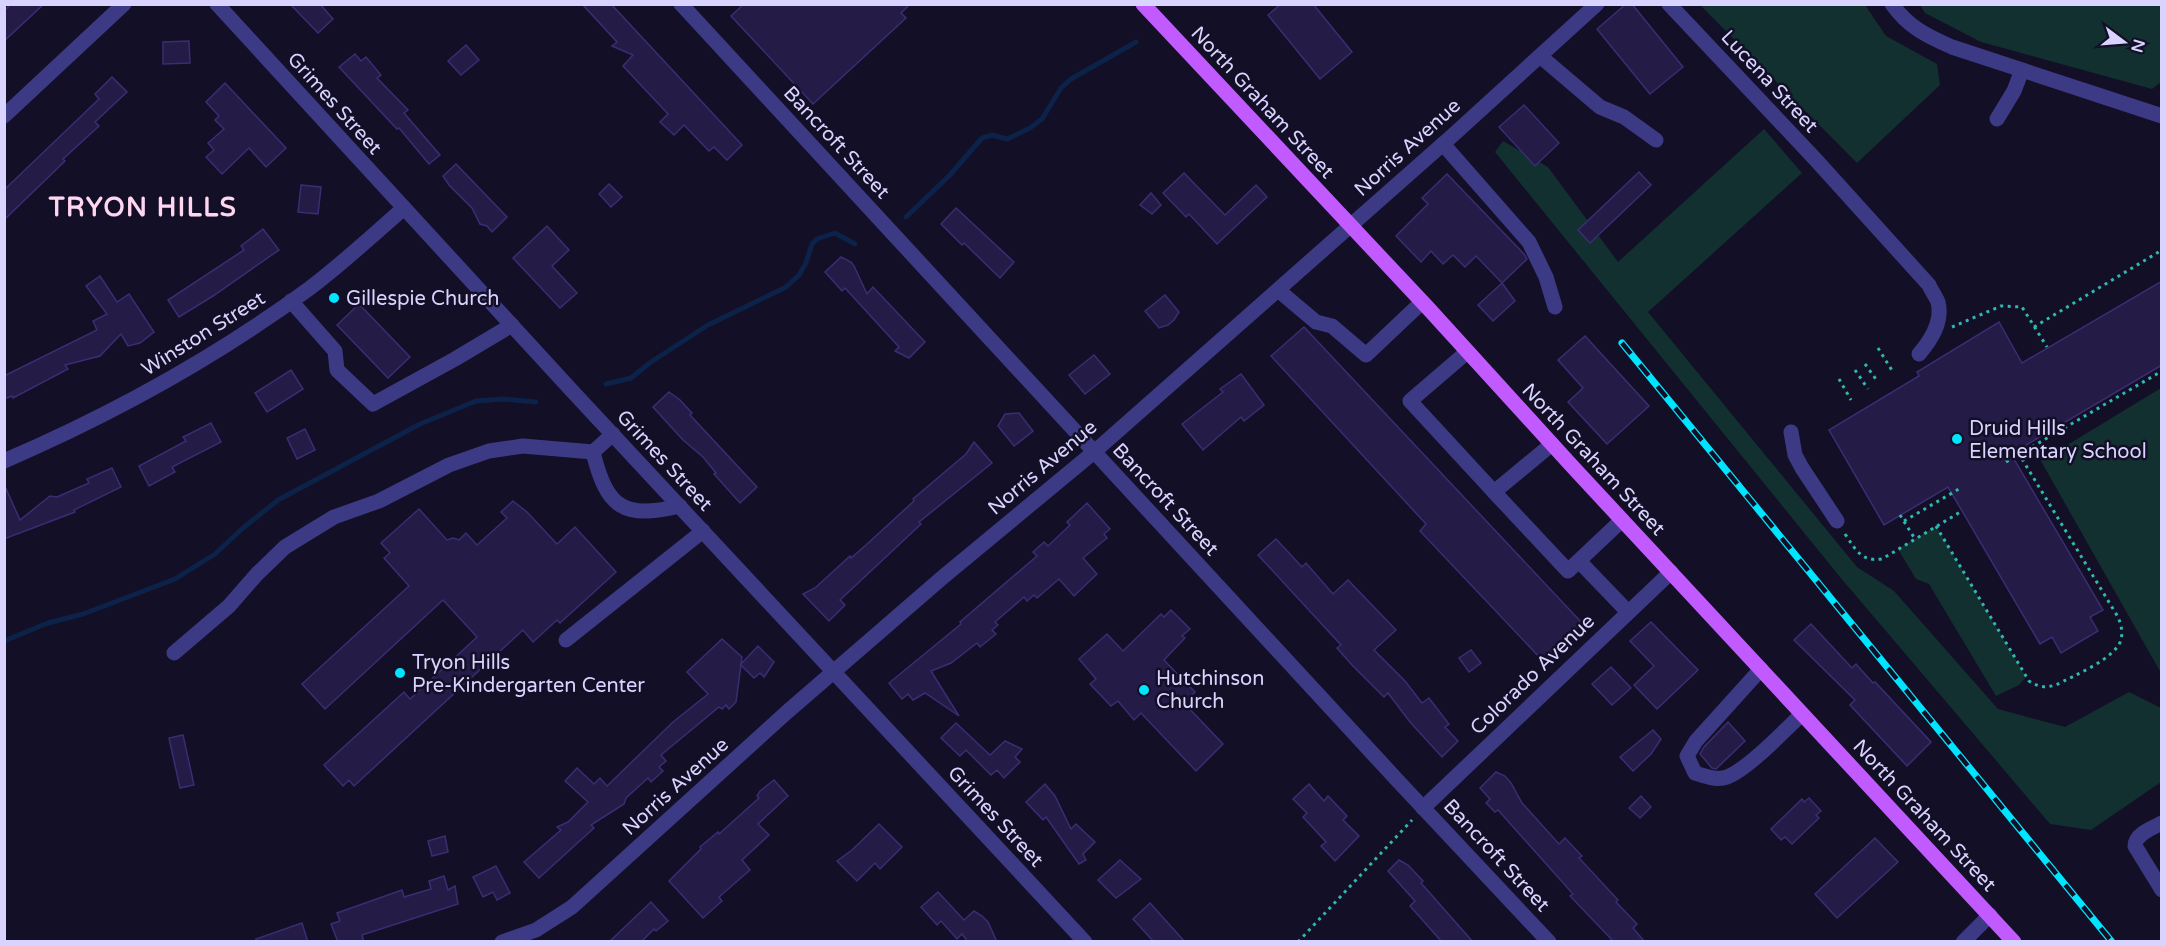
<svg xmlns="http://www.w3.org/2000/svg" width="2166" height="946" font-family="'Varela Round',sans-serif">
<rect width="100%" height="100%" fill="#130f26"/>
<g fill="#12302f">
<polygon points="1700,5 1865,5 1886,36 1937,64 1940,85 1857,163"/>
<polygon points="1920,5 2161,5 2161,82 2152,89 1981,42 1925,13"/>
<polygon points="1764,129 1802,173 1648,312 1857,567 1894,591 1998,709 2065,727 2129,692 2161,708 2161,782 2091,830 2050,824 1840,577 1495,152 1503,141 1548,167 1618,262"/>
<polygon points="2161,388 2161,673 2041,461"/>
<polygon points="1936,526 2026,677 2019,685 1996,696 1929,584 1916,579 1898,549"/>
</g>
<g fill="none" stroke-linecap="round" stroke-linejoin="round">
<g stroke="#0c2248" stroke-width="5">
<polyline points="906,217 949,176 982,138 992,135 1007,139 1030,128 1042,119 1061,88 1071,79 1136,42"/>
<polyline points="606,384 631,378 651,362 708,325 786,287 799,275 806,263 812,244 817,239 835,233 855,244"/>
<polyline points="4,641 48,623 83,614 175,579 215,554 243,528 278,500 420,424 476,401 503,399 536,402"/>
</g>
</g>
<g fill="#241b47" stroke="#3b2d73" stroke-width="1.5">
<polygon points="11,4 44,4 4,41 4,11"/>
<polygon points="290,4 320,4 333,19 318,33"/>
<polygon points="582,4 611,4 742,145 727,160 714,147 709,151 684,125 674,135 660,122 668,114 623,66 633,55 612,46 617,42"/>
<polygon points="744,4 910,4 901,13 906,18 813,104 731,16"/>
<polygon points="1281,4 1313,4 1352,52 1320,79 1268,15"/>
<polygon points="1626,4 1632,4 1683,67 1650,94 1597,29"/>
<polygon points="189,41 190,63 163,64 163,42"/>
<polygon points="466,45 479,60 461,75 448,61"/>
<polygon points="355,54 361,61 366,57 381,75 377,78 408,110 404,113 440,155 429,164 399,128 397,129 339,67"/>
<polygon points="112,77 127,92 95,122 99,126 63,159 65,161 4,220 4,190 99,99 95,94"/>
<polygon points="225,83 286,148 266,167 249,148 222,174 206,157 214,150 208,143 224,129 215,120 219,116 206,102"/>
<polygon points="1524,105 1559,143 1535,166 1499,127"/>
<polygon points="456,164 507,217 492,232 487,226 480,224 472,208 449,185 443,176"/>
<polygon points="1639,172 1651,185 1590,243 1578,230"/>
<polygon points="1184,173 1225,215 1256,185 1267,197 1217,244 1189,214 1186,217 1163,193"/>
<polygon points="1447,174 1524,254 1527,259 1502,283 1476,256 1465,267 1453,255 1443,264 1431,251 1421,262 1396,236 1428,204 1422,198"/>
<polygon points="609,184 622,197 611,207 599,194"/>
<polygon points="301,185 321,187 318,214 298,212"/>
<polygon points="1151,193 1161,205 1152,214 1140,205"/>
<polygon points="956,208 1014,262 1000,278 964,243 962,245 941,224"/>
<polygon points="547,226 569,250 552,266 577,293 560,308 513,258"/>
<polygon points="263,229 279,250 213,296 179,317 168,300 244,250 241,246"/>
<polygon points="841,257 851,262 854,266 867,294 873,287 925,342 909,358 895,351 899,347 845,288 842,291 825,272"/>
<polygon points="100,276 117,302 129,294 154,332 140,343 128,346 121,334 100,356 65,365 68,369 13,398 12,396 4,399 4,376 97,330 93,321 107,314 86,286"/>
<polygon points="2162,281 2162,365 2011,454 2103,610 2090,617 2098,631 2061,653 2052,637 2040,644 1948,487 1884,525 1829,430 1919,376 1917,372 1999,322 2022,363"/>
<polygon points="1502,283 1515,301 1493,321 1478,305"/>
<polygon points="1165,295 1179,312 1174,320 1168,325 1159,328 1145,311"/>
<polygon points="359,304 410,357 388,378 337,325"/>
<polygon points="1304,327 1582,623 1543,661 1420,531 1426,524 1271,356"/>
<polygon points="1585,336 1649,406 1607,444 1568,402 1583,388 1558,360"/>
<polygon points="1094,355 1110,374 1085,394 1069,375"/>
<polygon points="291,370 303,389 267,412 255,393"/>
<polygon points="1241,374 1264,405 1244,421 1241,417 1203,450 1182,424 1223,392 1220,389"/>
<polygon points="669,392 680,400 692,413 690,415 757,487 740,503 714,474 716,473 703,457 683,440 653,407"/>
<polygon points="1019,413 1033,431 1014,446 998,426 1005,414"/>
<polygon points="211,423 221,442 172,467 175,472 149,486 139,466 186,441 183,437"/>
<polygon points="305,429 315,450 297,459 287,438"/>
<polygon points="974,442 992,463 919,522 921,524 840,600 845,605 829,621 803,594 815,588 850,556 851,558 866,545 914,501 913,499 966,454"/>
<polygon points="112,468 121,487 74,510 75,512 4,539 4,484 20,520 50,496 57,497 89,483 87,479"/>
<polygon points="513,501 527,512 557,544 575,527 616,572 560,623 557,620 533,642 523,630 354,786 349,780 343,786 324,765 404,692 410,699 477,637 443,600 325,709 302,684 409,586 384,558 390,553 381,543 419,509 447,540 453,538 459,540 466,533 477,545 507,518 501,512"/>
<polygon points="1087,503 1110,529 1104,534 1107,538 1083,558 1097,574 1074,596 1059,579 1037,598 1034,595 1027,601 1024,597 995,622 998,625 992,630 996,634 980,647 977,643 951,663 931,671 959,716 925,693 913,700 908,694 902,699 889,683 961,624 960,622 1037,556 1033,552 1044,542 1048,546 1070,525 1067,522"/>
<polygon points="1276,539 1302,567 1306,563 1333,594 1348,580 1396,630 1374,650 1405,681 1422,703 1429,698 1449,724 1445,727 1458,741 1442,757 1410,722 1388,693 1384,697 1352,665 1337,648 1341,645 1258,555"/>
<polygon points="1171,610 1190,629 1182,636 1185,638 1164,660 1195,692 1184,703 1223,744 1196,771 1141,713 1134,720 1118,701 1111,706 1090,684 1096,679 1079,659 1107,634 1123,651 1161,614 1164,617"/>
<polygon points="1651,622 1698,670 1657,709 1634,685 1654,666 1630,641"/>
<polygon points="1811,624 1852,668 1856,664 1873,683 1875,682 1931,742 1907,766 1850,705 1855,700 1794,640"/>
<polygon points="722,639 742,657 741,664 758,646 774,662 764,677 760,673 754,678 741,665 736,702 729,709 726,705 722,709 719,707 661,755 666,761 659,767 663,771 651,782 648,778 626,798 624,804 591,825 594,828 539,878 524,862 561,830 557,827 568,822 588,802 565,781 577,768 594,784 600,778 607,786 673,722 708,694 687,672"/>
<polygon points="1471,650 1481,663 1469,672 1459,658"/>
<polygon points="1611,667 1631,688 1612,705 1592,684"/>
<polygon points="1728,722 1745,741 1716,769 1712,768 1700,754 1704,747"/>
<polygon points="956,723 990,755 1005,741 1022,749 1015,757 1020,762 1004,778 997,770 991,775 966,750 960,756 941,738"/>
<polygon points="1653,730 1661,739 1651,754 1633,771 1620,757"/>
<polygon points="183,735 194,785 180,788 169,738"/>
<polygon points="1496,772 1505,776 1511,783 1522,803 1559,844 1565,838 1582,856 1579,858 1618,900 1616,902 1637,924 1633,928 1645,942 1614,942 1570,896 1573,894 1498,810 1495,812 1486,803 1490,799 1480,788"/>
<polygon points="774,780 788,796 758,824 769,835 742,860 750,870 719,897 722,901 703,918 669,881 701,849 700,847 718,832 719,834 759,798 757,796 760,791"/>
<polygon points="1045,784 1055,796 1071,829 1076,824 1095,842 1083,854 1086,860 1079,864 1046,817 1043,820 1026,802"/>
<polygon points="1309,784 1324,801 1328,796 1347,816 1343,820 1359,836 1335,861 1321,846 1326,842 1303,817 1307,813 1293,799"/>
<polygon points="1641,796 1651,807 1640,818 1629,808"/>
<polygon points="1809,798 1821,811 1816,815 1819,818 1792,844 1785,837 1781,840 1771,829 1802,799 1804,802"/>
<polygon points="879,824 902,847 880,869 875,863 857,881 837,861 852,850"/>
<polygon points="445,836 448,852 432,856 428,841"/>
<polygon points="1875,838 1898,862 1837,918 1815,894"/>
<polygon points="1120,860 1141,879 1116,898 1098,880"/>
<polygon points="1399,860 1408,865 1423,881 1421,883 1473,942 1442,942 1410,906 1415,901 1388,871"/>
<polygon points="496,866 510,893 497,900 493,892 483,897 473,877"/>
<polygon points="444,876 448,890 455,886 458,904 362,935 364,942 338,942 331,924 340,921 337,913 402,890 404,897 431,889 429,881"/>
<polygon points="938,892 964,920 974,911 982,916 988,922 997,942 968,942 962,934 957,939 941,921 937,925 921,907"/>
<polygon points="651,902 668,921 656,931 654,929 641,942 609,942"/>
<polygon points="1150,903 1185,942 1154,942 1133,919"/>
<polygon points="302,923 308,942 256,942 256,939"/>
</g>
<g fill="none" stroke-linecap="round" stroke-linejoin="round">
<g stroke="#2fb8b0" stroke-width="3" stroke-dasharray="3 4.5" stroke-linecap="butt">
<polyline points="1952,327 2001,306 2022,307 2047,347"/>
<polyline points="2034,327 2162,250"/>
<polyline points="1878,348 1893,372"/>
<polyline points="1865,364 1878,382"/>
<polyline points="1855,370 1868,389"/>
<polyline points="1839,379 1851,400"/>
<polyline points="2006,462 2162,371"/>
<polyline points="1900,515 1915,539"/>
<polyline points="1904,521 1959,489"/>
<path d="M1936 526 2029 681C2038 687 2045 688 2056 685 2073 676 2115 659 2121 640 2123 632 2121 624 2118 617L2019 454"/>
<path d="M1845 534C1856 550 1861 562 1882 559L1962 511"/>
<polyline points="1298,942 1412,820"/>
</g>
<g stroke="#3d3a85" stroke-width="15">
<polyline points="217,4 574,393 1085,942"/>
<polyline points="681,4 1398,781 1549,942"/>
<path d="M1669 4 1816 160 1929 285C1931 290 1936 297 1938 302 1943 322 1931 340 1919 354"/>
<path d="M1892 4C1908 27 1927 36 1952 47L2162 116"/>
<polyline points="1540,56 1600,107 1624,117 1656,140"/>
<polyline points="4,116 124,4"/>
<polyline points="1997,119 2014,91 2022,70"/>
<polyline points="1443,144 1529,242 1546,277 1555,307"/>
<polyline points="1278,290 1316,322 1332,326 1366,355 1422,302"/>
<polyline points="291,301 335,351 337,370 373,404 455,359 512,325"/>
<polyline points="1467,352 1410,401 1494,492 1552,444"/>
<polyline points="1791,432 1795,455 1802,468 1837,521"/>
<path d="M613 434 593 452C607 509 624 519 680 506"/>
<path d="M4 461C113 414 215 358 310 288 343 263 373 235 404 208"/>
<polyline points="1494,492 1568,571 1622,520"/>
<polyline points="1579,561 1628,612"/>
<polyline points="566,640 703,531"/>
<polyline points="174,653 229,606 257,574 285,547 334,517 379,501 449,465 489,451 523,446 593,452"/>
<path d="M1761 669 1696 741 1687 756 1695 773C1705 776 1717 781 1727 777 1748 769 1785 730 1802 714"/>
<polyline points="1423,808 1671,572"/>
<path d="M2162 823C2152 828 2135 834 2135 846L2162 890"/>
<polyline points="502,942 536,930 572,907 787,712 943,577 1094,452 1452,136 1597,4"/>
<polyline points="1963,942 1990,915"/>
</g>
<polyline stroke="#c25bff" stroke-width="15" points="1143,4 1428,308 1571,465 2014,942"/>
<g stroke="#00e5ff" stroke-width="7">
<polyline id="rail" points="1622,343 2112,942"/>
</g>
<use href="#rail" stroke="#130f26" stroke-width="4.5" stroke-dasharray="14" stroke-linecap="butt"/>
</g>
<g fill="#00e5ff" stroke="#130f26" stroke-width="2">
<circle cx="334" cy="298" r="6"/>
<circle cx="1957" cy="439" r="6"/>
<circle cx="400" cy="673" r="6"/>
<circle cx="1144" cy="690" r="6"/>
</g>
<g text-anchor="middle" stroke-width="5" stroke-linejoin="round" paint-order="stroke">
<g font-size="20" fill="#d9d4ff" stroke="#130f26">
<text transform="translate(1770 81) rotate(47)" y="7">Lucena Street</text>
<text transform="translate(1263 102) rotate(47)" y="7">North Graham Street</text>
<text transform="translate(335 103) rotate(48)" y="7">Grimes Street</text>
<text transform="translate(837 142) rotate(47)" y="7">Bancroft Street</text>
<text transform="translate(1407 147) rotate(-42)" y="7">Norris Avenue</text>
<text transform="translate(203 333) rotate(-32)" y="7">Winston Street</text>
<text transform="translate(1594 459) rotate(47)" y="7">North Graham Street</text>
<text transform="translate(665 460) rotate(47)" y="7">Grimes Street</text>
<text transform="translate(1042 467) rotate(-40)" y="7">Norris Avenue</text>
<text transform="translate(1166 499) rotate(47)" y="7">Bancroft Street</text>
<text transform="translate(1532 674) rotate(-44)" y="7">Colorado Avenue</text>
<text transform="translate(675 786) rotate(-42)" y="7">Norris Avenue</text>
<text transform="translate(1925 815) rotate(47)" y="7">North Graham Street</text>
<text transform="translate(996 816) rotate(47)" y="7">Grimes Street</text>
<text transform="translate(1497 855) rotate(47)" y="7">Bancroft Street</text>
</g>
<g font-size="20" fill="#d9d4ff" stroke="#130f26" text-anchor="start">
<text x="346" y="305">Gillespie Church</text>
<text x="1969" y="435">Druid Hills<tspan x="1969" dy="23">Elementary School</tspan></text>
<text x="412" y="669">Tryon Hills<tspan x="412" dy="23">Pre-Kindergarten Center</tspan></text>
<text x="1156" y="685">Hutchinson<tspan x="1156" dy="23">Church</tspan></text>
</g>
<g font-size="26" font-weight="bold" letter-spacing="1.5" fill="#ffd6f0" stroke="#130f26">
<text x="143" y="216">TRYON HILLS</text>
</g>
</g>
<rect width="2166" height="946" fill="none" stroke="#d9d4ff" stroke-width="12"/>
<g transform="translate(2124 42) rotate(106)" stroke="#130f26" stroke-width="4.5" paint-order="stroke">
<path d="M0-4.5L10 22L0 15L-10 22Z" fill="#d9d4ff"/>
<text y="-9" font-size="16" font-weight="bold" text-anchor="middle" fill="#d9d4ff">N</text>
</g>
</svg>
